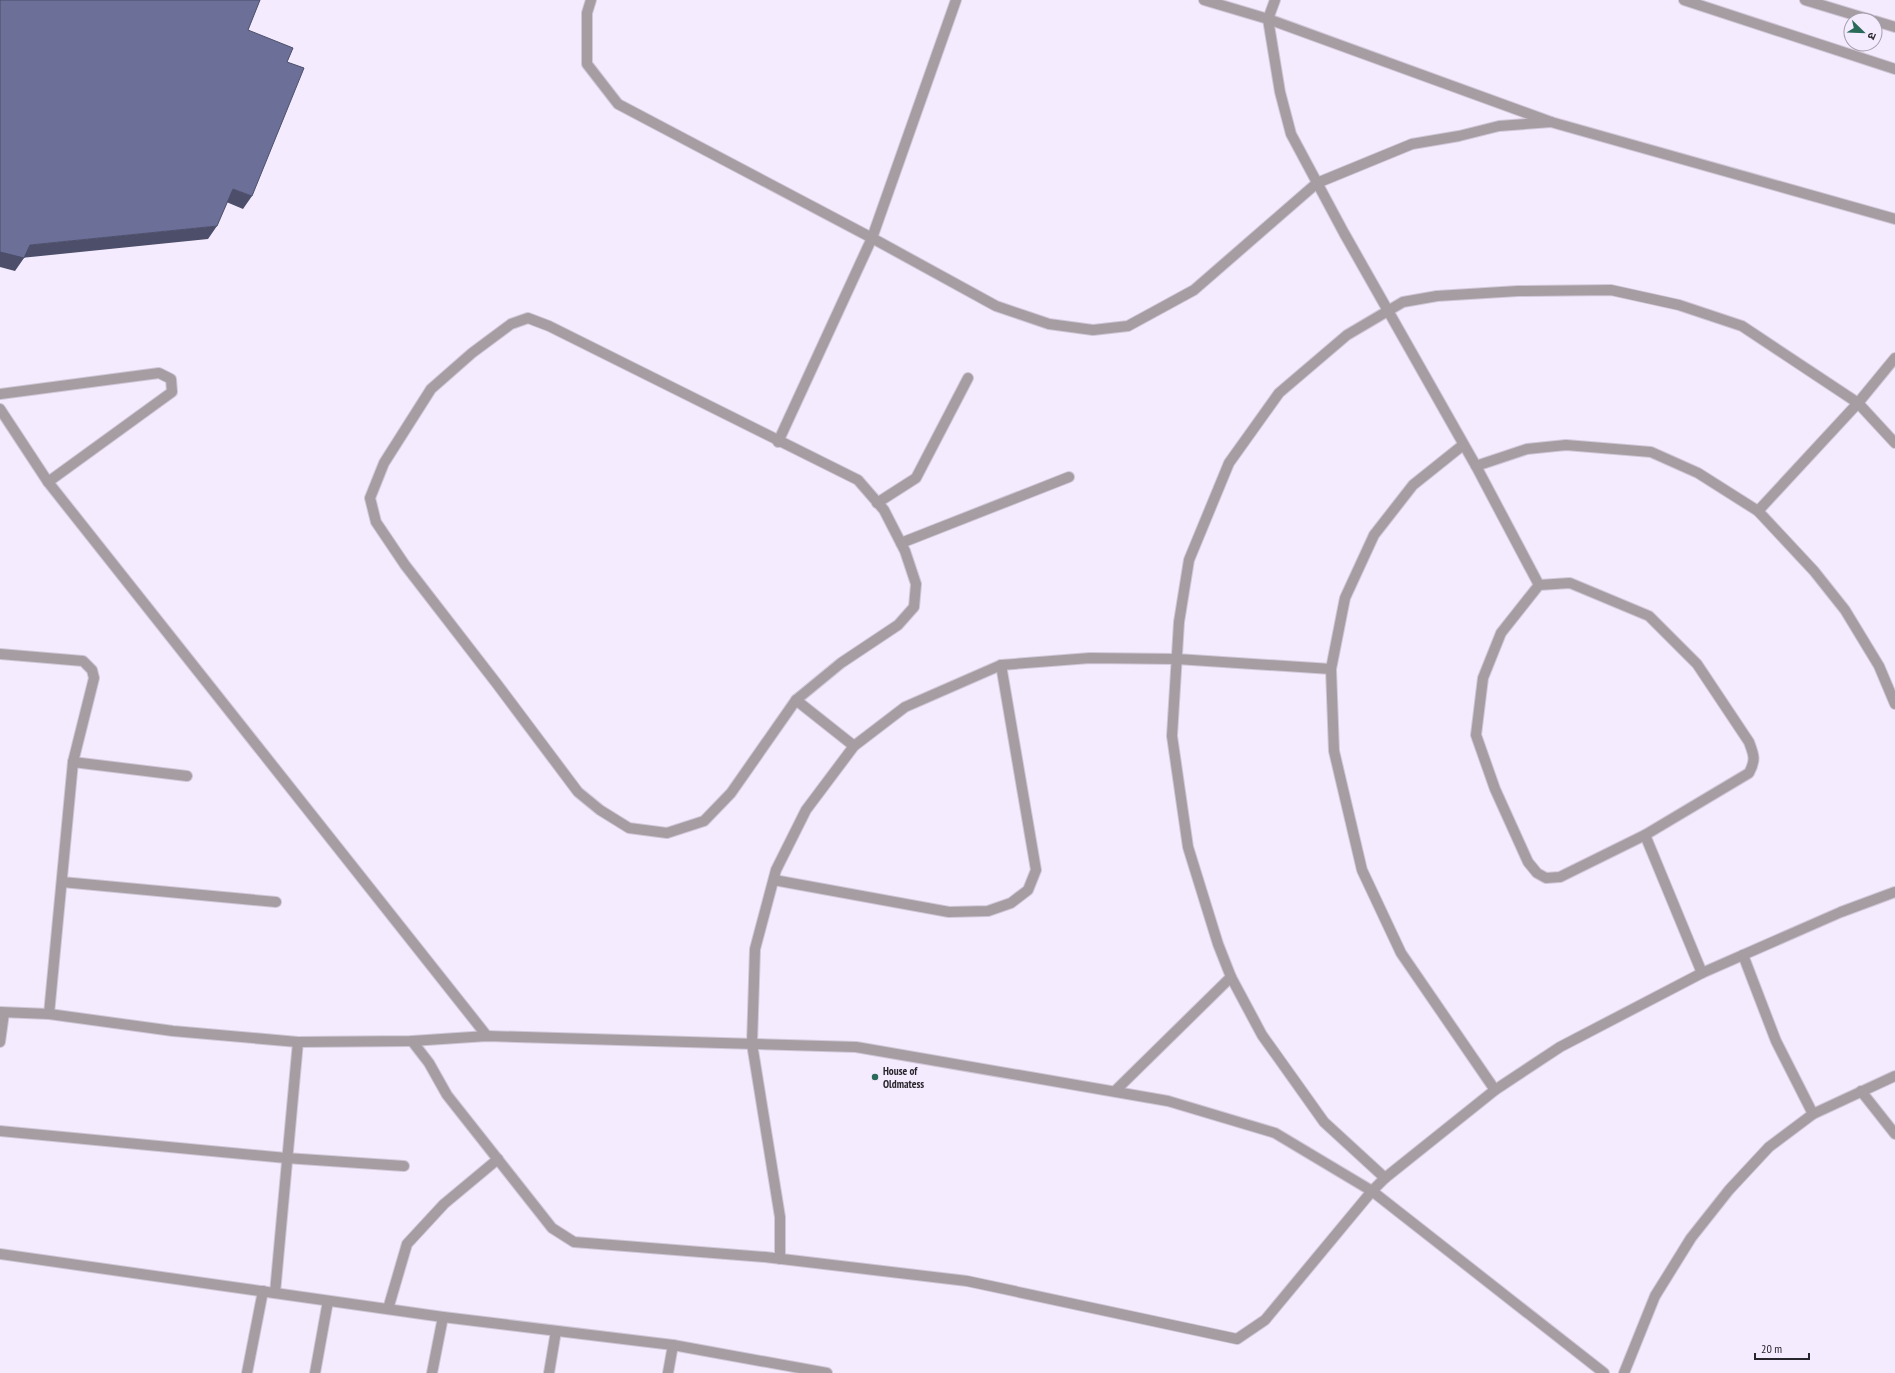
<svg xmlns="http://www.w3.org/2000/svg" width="1895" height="1373" font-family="'PT Sans Narrow','Noto Sans Devanagari',sans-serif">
<rect width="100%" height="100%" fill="#f5ebfe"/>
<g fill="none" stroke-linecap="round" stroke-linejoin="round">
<g stroke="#d0c7d8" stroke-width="12">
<g id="service">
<polyline points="877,503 916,478 968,378"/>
<polyline points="901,543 1069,477"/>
</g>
</g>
<g stroke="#d0c7d8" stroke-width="12">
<g id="minor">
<polyline points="591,0 587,13 587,64 618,104 872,238 996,306 1049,324 1093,330 1128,326 1194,290 1317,183 1412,144 1459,136 1499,126 1551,122"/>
<polyline points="1204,0 1268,19 1551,122 1895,219"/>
<polyline points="1275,0 1268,19 1280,92 1291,134 1344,233 1476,466 1539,585"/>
<polygon points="528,318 549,326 858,480 884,510 905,551 916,584 914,607 898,625 841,663 796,700 731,793 704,821 667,833 629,828 600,810 578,792 497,684 405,565 376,522 370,498 384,463 431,389 472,353 511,324"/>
<polyline points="0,394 159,373 171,379 172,392 48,482"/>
<polyline points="0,409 48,482 487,1036"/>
<polyline points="778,442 872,238 956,0"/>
<polyline points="1463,445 1413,485 1374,535 1345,598 1331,669 1334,751 1362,870 1401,953 1495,1090"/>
<polyline points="1476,466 1527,449 1566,445 1651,452 1698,473 1758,511 1814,571 1845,610 1879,666 1895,704"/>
<polyline points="1758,511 1858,403 1895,358"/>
<path d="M1570 583 1649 616 1697 664 1749 742C1754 755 1756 760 1749 773L1645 835 1560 877 1546 878 1537 873 1528 862 1495 789 1476 735 1483 678 1501 633 1539 585Z"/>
<polyline points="0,654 83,661 92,670 94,678 73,762 49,1014"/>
<polyline points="796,700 854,746"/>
<polyline points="73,762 187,776"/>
<polyline points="1645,835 1702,973"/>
<polyline points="774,880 949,912 988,911 1011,903 1028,890 1036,870 1001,665"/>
<polyline points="62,882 276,902"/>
<polyline points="1743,955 1776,1041 1813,1114"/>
<polyline points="0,1012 49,1014 173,1031 298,1042 412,1041 487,1036 856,1047 1168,1101 1275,1133 1372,1191 1604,1373"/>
<polyline points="412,1041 429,1063 447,1095 552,1228 574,1242 765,1257 967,1281 1237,1339 1265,1320 1372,1191 1385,1178 1495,1090 1560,1047 1702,973 1841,912 1895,892"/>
<polyline points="0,1042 4,1013"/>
<polyline points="1115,1091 1231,977"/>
<polyline points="1861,1091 1895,1134"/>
<polyline points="0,1131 286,1158 404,1166"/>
<polyline points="1385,1178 1324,1122 1262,1035 1231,977 1218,944 1188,847 1172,736 1179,622 1189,560 1229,463 1279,393 1347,335 1403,302 1437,296 1518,291 1611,290 1679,305 1742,326 1858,403 1895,443"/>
<polyline points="780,1259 780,1217 752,1044 755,949 776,870 806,810 854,746 905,707 1001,665 1090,658 1177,659 1331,669"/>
<polyline points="275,1293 298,1042"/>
<polyline points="388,1309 407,1244 444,1204 498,1159"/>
<polyline points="247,1373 263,1291"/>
<polyline points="315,1373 328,1301"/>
<polyline points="432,1373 443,1317"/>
<polyline points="549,1373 556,1331"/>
<polyline points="668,1373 673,1345"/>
<polyline points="1624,1373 1655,1296 1691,1238 1729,1190 1769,1147 1813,1114 1895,1076"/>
</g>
</g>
<g stroke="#d0c7d8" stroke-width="12">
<g id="tertiary">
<polyline points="1684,0 1895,69"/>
<polyline points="1805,0 1871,20"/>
<polyline points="1875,21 1895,27"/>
<polyline points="0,1254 443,1317 673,1345 827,1373"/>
</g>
</g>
<use href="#service" stroke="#a59da2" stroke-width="10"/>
<use href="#minor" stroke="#a59da2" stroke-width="10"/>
<use href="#tertiary" stroke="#a59da2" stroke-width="10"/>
</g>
<g fill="#4c4e6a">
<polygon points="233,189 252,196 243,209 224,201"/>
<polygon points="217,226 208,239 21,258 24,258 15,271 0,267 0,252 30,245"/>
</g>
<polygon fill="#6c6f98" stroke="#4c4e6a" points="0,0 260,0 248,30 293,48 287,62 304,68 252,196 233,189 217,226 30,245 24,258 0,252"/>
<circle fill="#296a59" stroke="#f5ebfe" stroke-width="1.5" cx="875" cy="1077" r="4"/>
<g text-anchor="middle" stroke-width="3" stroke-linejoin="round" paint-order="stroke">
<g font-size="11" font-weight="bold" fill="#28252c" stroke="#f5ebfe" text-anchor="start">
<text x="883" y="1075">House of<tspan x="883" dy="13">Oldmatess</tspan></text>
</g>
</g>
<g transform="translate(1863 32) rotate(113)"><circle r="19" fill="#f5ebfe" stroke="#a39caa"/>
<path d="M0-3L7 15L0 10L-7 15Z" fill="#296a59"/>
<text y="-6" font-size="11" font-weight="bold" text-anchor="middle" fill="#28252c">उ</text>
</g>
<path d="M1755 1353v6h54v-6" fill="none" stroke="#28252c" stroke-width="2"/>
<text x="1761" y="1353" font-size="12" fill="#28252c" stroke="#f5ebfe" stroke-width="3" paint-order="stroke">20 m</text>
</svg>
